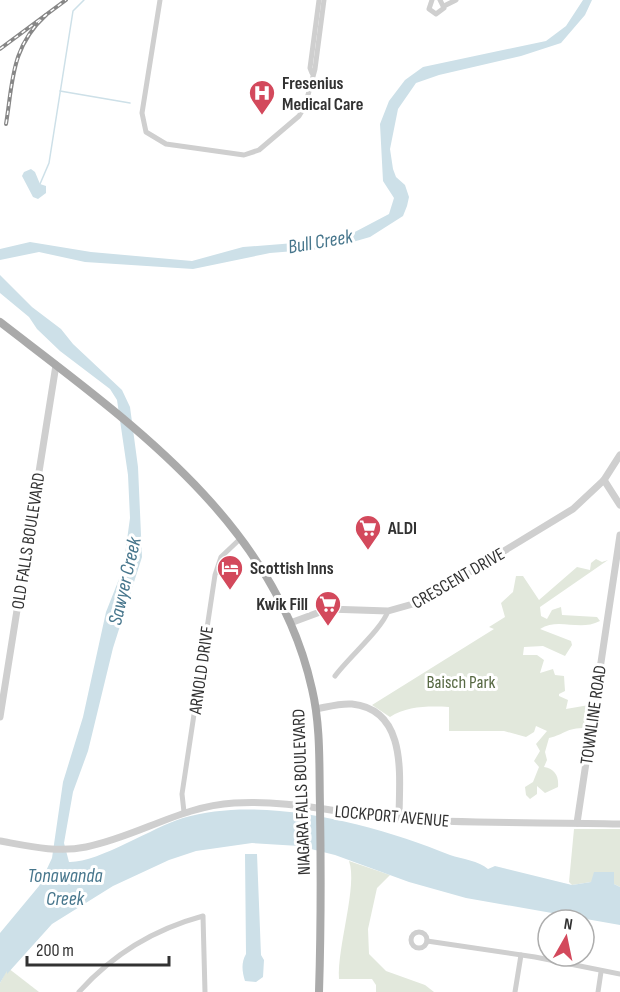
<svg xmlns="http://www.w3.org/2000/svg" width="620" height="992" font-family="'Sofia Sans Condensed',sans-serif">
<rect width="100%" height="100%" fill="#fff"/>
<g fill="#e2e8dc">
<path d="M596 559 602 562 608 560 540 607 541 616 547 619 552 610 561 607 562 615 597 617 600 621C579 632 559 617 540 629L571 641 572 645 565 656 543 646 524 647 523 655H537L544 660 540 673 553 669 555 675 564 676 565 691 559 694V696L568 700 566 709 589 705 586 728C565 728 566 734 549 738L545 752 547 760 544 767C555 769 559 776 558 787L545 793 537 786V794L530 799 526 795 525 787 533 782 539 767 534 761 540 751 536 744 547 731 536 726 534 732 526 737 504 731H449V707C428 706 407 706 390 717L372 705 494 629 489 627 505 617 501 603 513 592 516 576H523L539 600 577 567 590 570 591 563Z"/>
<polygon points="574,829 620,829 620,887 614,884 614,872 591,882 572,885 569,882"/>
<path d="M349 861 390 875 377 888 368 929 369 954 386 971 425 985 434 992H376V985L372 979H339C337 947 358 885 349 861Z"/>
<polygon points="8,968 39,992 0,992 0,983"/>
</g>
<g fill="#cde0e8">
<polygon points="583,0 592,0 585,15 561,43 521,56 439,75 416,83 398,109 390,149 393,169 396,177 405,185 409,197 407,206 403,216 370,237 332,248 270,253 193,269 85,262 39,252 0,260 0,249 30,242 91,252 192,261 243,247 307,242 351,234 389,214 394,198 383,181 380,124 389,101 405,80 423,67 546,41 566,26"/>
<polygon points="31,169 35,172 40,184 46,186 46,193 38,199 33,197 22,176 24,172"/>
<path d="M0 275 32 307 61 329 73 344 122 390 130 407 138 467 142 557 113 648 88 751 73 792 64 843 69 862C98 863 153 827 183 818 263 794 376 825 450 855 462 859 479 861 488 869L495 866 572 885 591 882 594 872H614V884L620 887V925L466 898 409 882 335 855 299 846 252 843 196 851 169 860 113 886 52 924 7 974V971L0 983V933L39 886 52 858 63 782 83 717 106 612 123 569 130 518 128 475 117 400 110 389 60 351 37 329 29 317 0 293Z"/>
<path d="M245 854H257L261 955 264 960 263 977 256 982 245 981C242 971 241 963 246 954Z"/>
</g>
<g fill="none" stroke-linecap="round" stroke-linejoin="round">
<g stroke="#cde0e8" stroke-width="1.5">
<polyline points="60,91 130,103"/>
<polyline points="40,184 49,163 73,11 84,0"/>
</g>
<g stroke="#cfcfcf" stroke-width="5">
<polyline points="160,0 142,113 146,132 166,144 244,155 259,150 299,116 305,106 315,69 324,0"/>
<polyline points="432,0 429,9 436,14 444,8 440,0"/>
<polyline points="444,6 456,0"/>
<polyline points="312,73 310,68 319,0"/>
<path d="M335 676C348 658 382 629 388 611"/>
<polyline points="184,812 182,794 215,575 221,557 241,538"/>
<circle cx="419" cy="940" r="8"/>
<polyline points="427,941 535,957 620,974"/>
<path d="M79 992C112 955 155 929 203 916L205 992"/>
<polyline points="515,992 521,955"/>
<polyline points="598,992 601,972"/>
</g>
<g stroke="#cfcfcf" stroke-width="7">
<polyline points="604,480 620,505"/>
<polyline points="293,622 328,609 388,611 420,602 573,509 604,480 620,455"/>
<path d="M316 709C327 707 340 703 352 704 409 710 399 779 399 819"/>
<polyline points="0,717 56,365"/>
<polyline points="577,823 620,535"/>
<path d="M0 841C28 846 57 853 86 847 137 837 181 806 234 803 290 799 346 815 401 819 474 824 547 822 620 824"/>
</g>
<path stroke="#aaa" stroke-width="8" d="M0 322C128 421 275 522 312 689 321 727 319 767 320 806 321 868 321 930 319 992"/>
<g stroke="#878787" stroke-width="4">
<g id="rail">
<polyline points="0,49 66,0"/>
<path d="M6 124C13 81 11 47 46 15"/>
</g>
</g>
<use href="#rail" stroke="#fff" stroke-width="1.5" stroke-dasharray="4.5" stroke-linecap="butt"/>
</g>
<defs>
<g id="hospital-pin" transform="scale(1.35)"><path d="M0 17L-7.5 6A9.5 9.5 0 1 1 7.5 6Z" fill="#d3495c" stroke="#fff"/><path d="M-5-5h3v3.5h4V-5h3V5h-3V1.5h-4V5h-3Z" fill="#fff"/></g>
<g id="supermarket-pin" transform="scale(1.35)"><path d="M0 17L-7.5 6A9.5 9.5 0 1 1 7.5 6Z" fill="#d3495c" stroke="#fff"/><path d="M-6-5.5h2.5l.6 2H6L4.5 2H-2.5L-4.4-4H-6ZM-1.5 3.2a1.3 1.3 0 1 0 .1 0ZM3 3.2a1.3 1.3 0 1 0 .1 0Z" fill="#fff"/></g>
<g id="hotel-pin" transform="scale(1.35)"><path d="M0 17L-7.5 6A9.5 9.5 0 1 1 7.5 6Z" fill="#d3495c" stroke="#fff"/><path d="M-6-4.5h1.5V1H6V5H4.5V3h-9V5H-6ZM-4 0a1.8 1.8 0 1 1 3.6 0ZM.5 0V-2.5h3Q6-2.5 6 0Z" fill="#fff"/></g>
</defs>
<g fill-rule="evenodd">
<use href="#hospital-pin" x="262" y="93"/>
<use href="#supermarket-pin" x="368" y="528"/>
<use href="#hotel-pin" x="230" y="568"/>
<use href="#supermarket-pin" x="328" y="604"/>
</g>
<g text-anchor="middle" stroke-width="6" stroke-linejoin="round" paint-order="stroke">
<g font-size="18" font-weight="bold" fill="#323232" stroke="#fff" text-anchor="start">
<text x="282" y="89">Fresenius<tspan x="282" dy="21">Medical Care</tspan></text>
<text x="388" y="534">ALDI</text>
<text x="250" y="574">Scottish Inns</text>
<text x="308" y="610" text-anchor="end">Kwik Fill</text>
</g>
<g font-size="18" fill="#323232" stroke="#fff">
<text transform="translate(28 541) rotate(-81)" y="6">OLD FALLS BOULEVARD</text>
<text transform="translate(458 578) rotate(-30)" y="6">CRESCENT DRIVE</text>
<text transform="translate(201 670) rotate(-82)" y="6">ARNOLD DRIVE</text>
<text transform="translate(593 715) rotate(-82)" y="6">TOWNLINE ROAD</text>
<text transform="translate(301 792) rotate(-92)" y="6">NIAGARA FALLS BOULEVARD</text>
<text transform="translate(392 816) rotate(5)" y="6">LOCKPORT AVENUE</text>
</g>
<g font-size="18" fill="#576943" stroke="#fff">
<text x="461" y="688">Baisch Park</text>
</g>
<g font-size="20" font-style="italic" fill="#47768c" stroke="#fff">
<text transform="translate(320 241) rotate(-10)" y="7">Bull Creek</text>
<text transform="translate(124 581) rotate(-77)" y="7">Sawyer Creek</text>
<text x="65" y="882">Tonawanda<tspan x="65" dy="23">Creek</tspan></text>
</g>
</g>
<g transform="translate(566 938) rotate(9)"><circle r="28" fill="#ffffff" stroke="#adadad" stroke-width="1.5"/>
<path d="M0-4.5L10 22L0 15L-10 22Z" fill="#d3495c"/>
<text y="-9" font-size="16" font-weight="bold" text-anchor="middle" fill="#323232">N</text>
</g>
<path d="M27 956v9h142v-9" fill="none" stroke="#323232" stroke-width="3"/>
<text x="36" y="956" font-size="18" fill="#323232" stroke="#ffffff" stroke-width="4.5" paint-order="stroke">200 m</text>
</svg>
